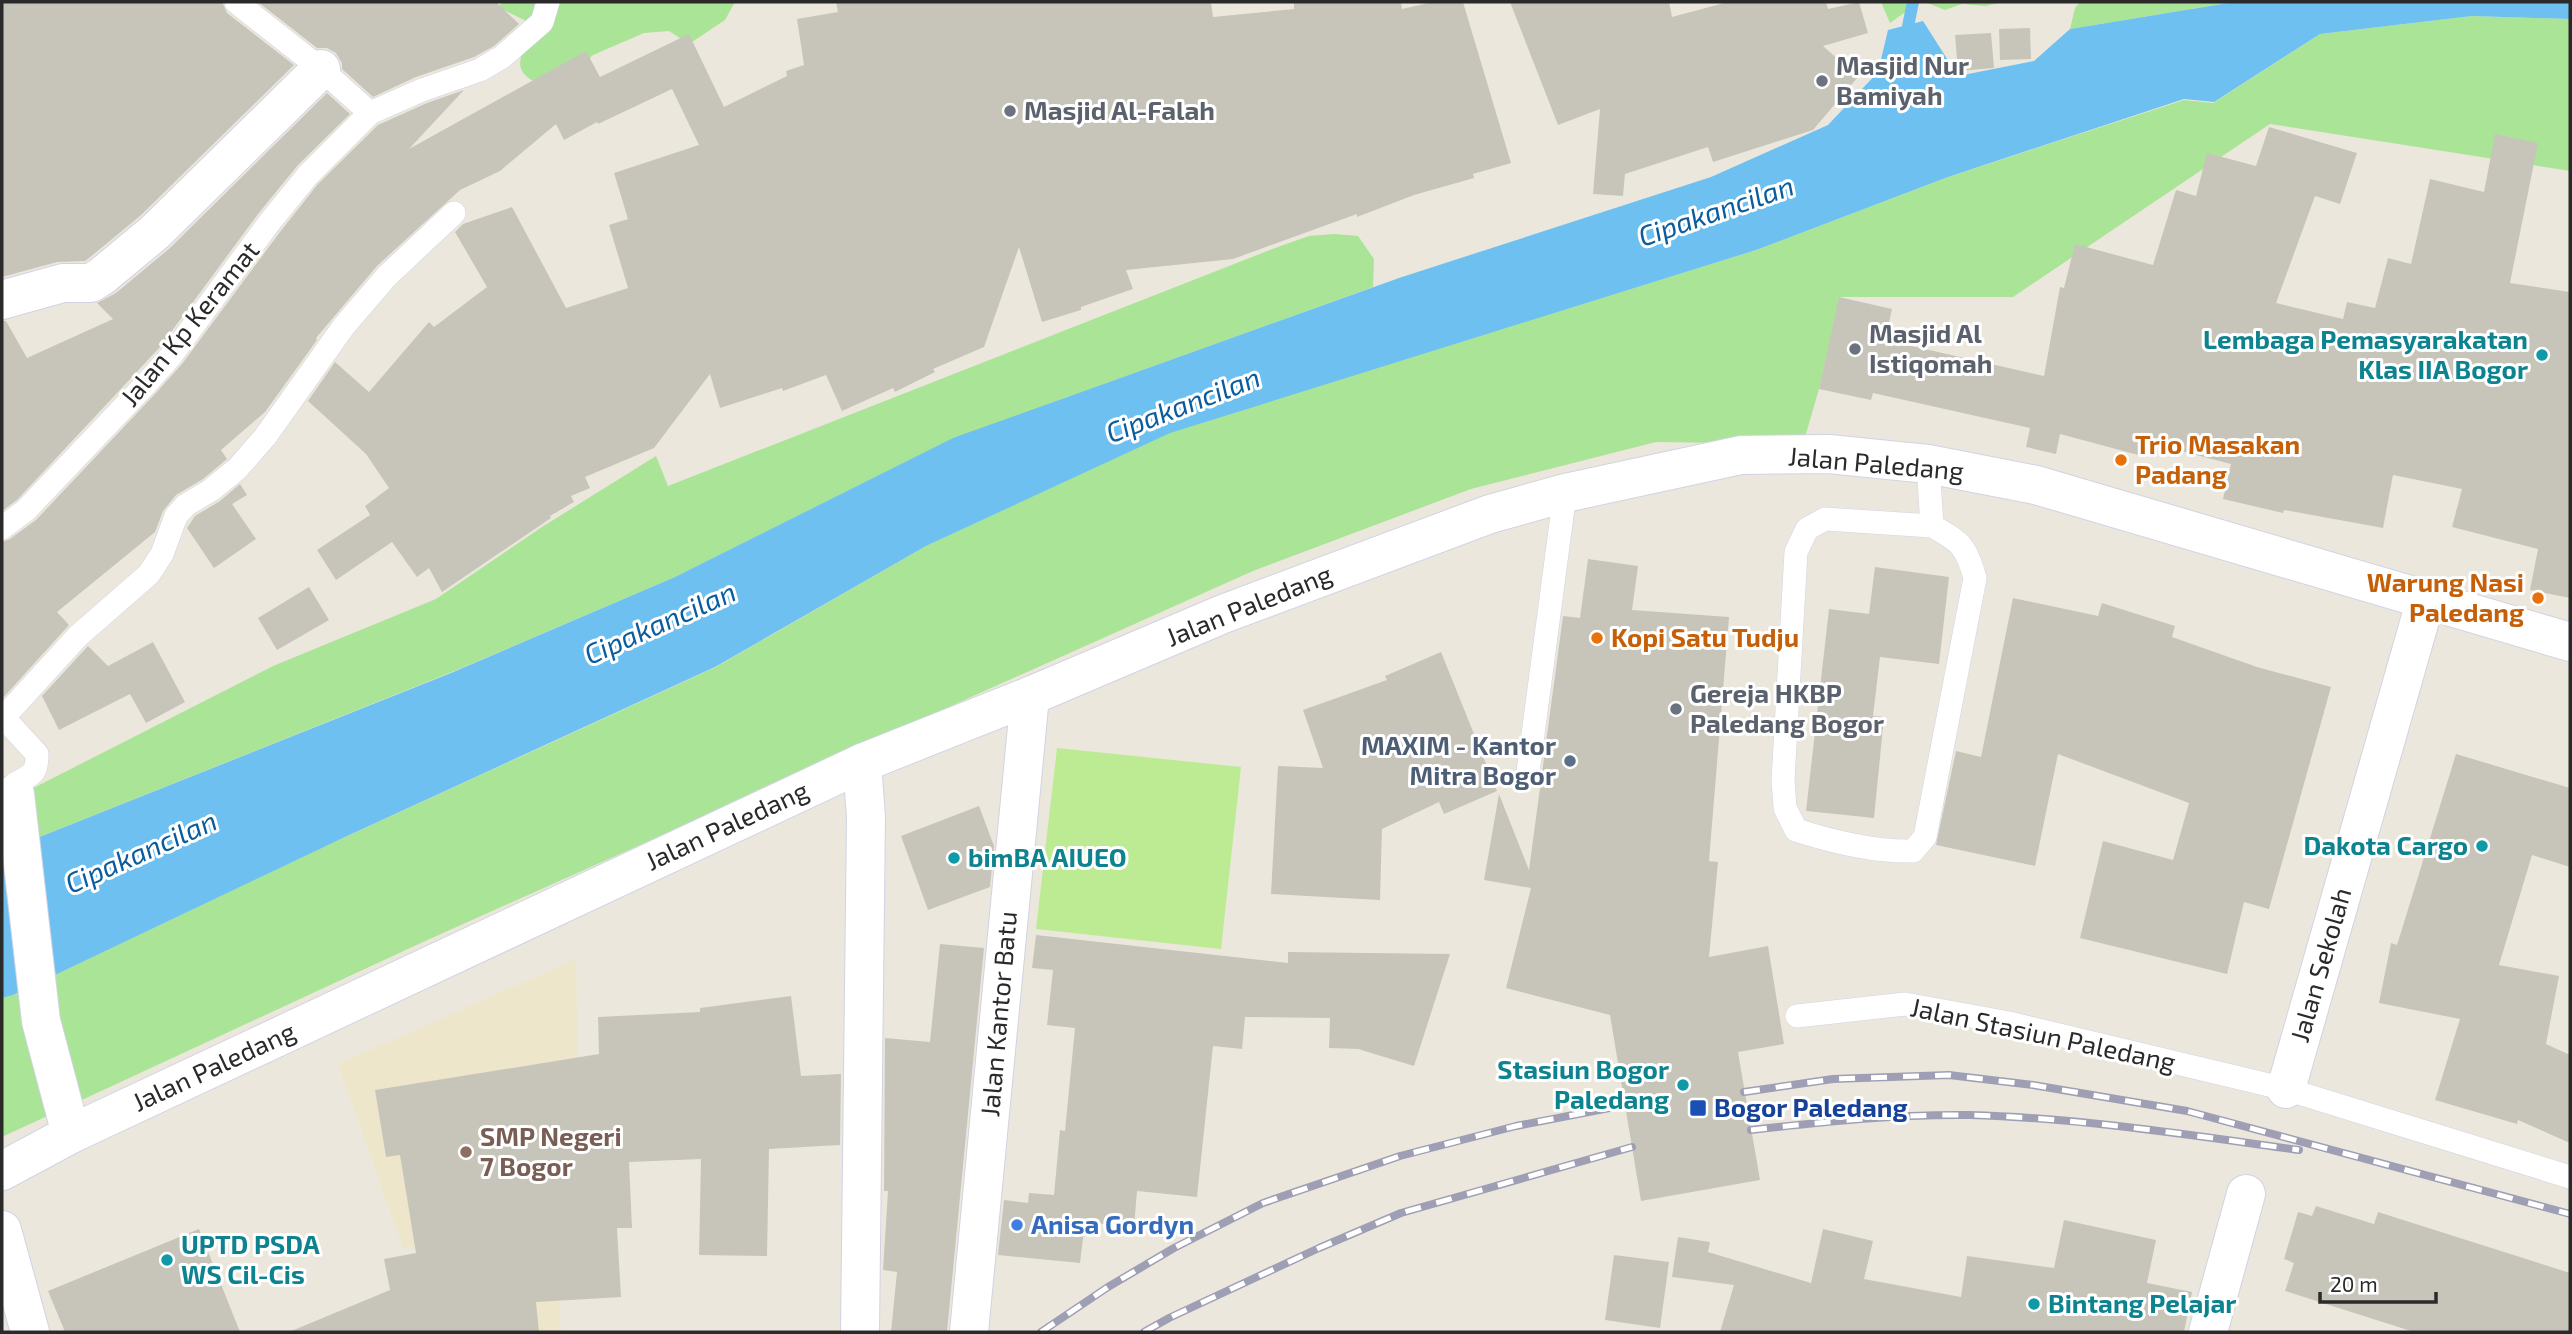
<svg xmlns="http://www.w3.org/2000/svg" width="2572" height="1334" font-family="'Exo 2',sans-serif">
<rect width="100%" height="100%" fill="#ece7dc"/>
<polygon fill="#eee6cb" points="576,959 579,1116 552,1185 561,1332 449,1332 438,1243 403,1248 338,1064"/>
<g fill="#aae497">
<path d="M503 2H735L725 20 689 44 669 31 644 33 593 55 555 91C509 73 515 64 536 26L498 7Z"/>
<polygon points="1881,2 1915,2 1915,5 1890,23"/>
<polygon points="1925,2 2002,2 1986,6 1962,4 1945,10"/>
<polygon points="2080,2 2233,2 2070,29 2075,8"/>
<polygon points="2472,16 2570,19 2570,171 2270,124 2013,297 1840,297 1819,389 1803,444 1656,442 1471,489 1253,571 423,942 2,1137 2,998 13,995 317,850 716,667 926,546 1168,433 1756,250 1948,177 2184,100 2213,103 2320,34"/>
<polygon points="1334,234 1358,236 1374,259 1373,287 1054,402 928,451 675,577 457,670 2,852 2,804 273,666 436,599 542,527 656,456 668,486 1275,248 1309,236"/>
</g>
<polygon fill="#bdeb93" points="1057,748 1241,767 1221,949 1036,929"/>
<polygon fill="#6dc0f0" points="2234,2 2570,2 2570,19 2472,16 2320,34 2214,102 2184,99 1948,177 1756,250 1170,433 926,546 715,667 345,837 13,995 2,998 2,852 451,673 675,577 953,438 1399,278 1711,177 1828,125 1878,72 1888,30 1923,21 1958,76 2034,61 2070,29"/>
<g fill="none" stroke-linecap="round" stroke-linejoin="round">
<polyline stroke="#6dc0f0" stroke-width="12" points="1905,41 1913,2"/>
</g>
<g fill="#c7c5ba">
<polygon points="2,2 222,2 227,13 294,65 140,216 89,258 85,261 57,262 2,277"/>
<polygon points="258,2 496,2 519,24 494,46 474,57 416,77 373,97 342,69 342,63 336,53 327,48 317,48"/>
<polygon points="836,2 1211,2 1213,17 1294,9 1294,3 1401,2 1402,9 1433,2 1463,2 1511,163 1473,174 1474,178 1414,195 1357,217 1357,214 1233,259 1126,270 1133,289 1081,307 1081,310 1042,322 1019,247 984,347 933,369 935,372 895,392 893,388 842,411 826,375 783,391 782,388 720,408 710,374 654,448 585,477 590,488 571,496 574,502 550,516 551,518 442,592 429,568 417,577 392,542 336,580 317,550 370,515 365,506 389,488 366,454 308,401 335,362 369,392 429,322 434,327 487,287 455,232 463,224 512,207 566,308 628,288 609,225 628,219 614,173 699,145 672,89 598,124 597,122 564,140 556,124 500,171 460,190 377,266 316,338 317,340 265,412 221,450 227,459 203,479 176,495 163,511 155,532 57,612 69,625 2,699 2,542 10,539 36,520 154,395 182,364 280,232 318,184 378,125 427,103 464,90 409,149 586,51 600,77 689,34 724,107 787,76 786,71 804,65 797,19 838,12"/>
<polygon points="1510,2 1669,2 1672,17 1728,2 1826,2 1828,9 1859,2 1868,33 1823,46 1858,77 1813,130 1713,162 1708,147 1625,174 1623,196 1593,194 1600,109 1558,125"/>
<polygon points="2030,28 2031,59 2000,60 1999,29"/>
<polygon points="1991,33 1994,68 1958,71 1955,35"/>
<polygon points="327,93 350,114 298,165 258,214 160,347 17,500 2,511 2,321 6,321 27,358 113,319 97,303 116,293 170,248"/>
<polygon points="2269,127 2357,153 2340,204 2315,196 2276,303 2343,319 2347,302 2375,308 2388,258 2411,264 2430,179 2484,192 2495,134 2538,143 2510,283 2570,292 2570,598 2530,590 2538,549 2452,527 2462,489 2393,475 2383,528 2284,510 2283,513 2223,499 2231,464 2146,442 2142,456 2060,434 2056,454 2026,447 2030,428 1873,393 1871,400 1819,389 1839,297 1892,309 1885,340 2044,376 2060,287 2064,288 2075,244 2153,265 2176,190 2196,196 2207,153 2256,166"/>
<polygon points="240,484 247,495 232,504 256,539 214,568 187,528 195,516 220,501"/>
<polygon points="1588,559 1638,566 1632,610 1729,617 1709,861 1718,862 1709,957 1768,946 1784,1044 1738,1052 1760,1180 1641,1201 1610,1015 1506,988 1531,888 1484,880 1499,794 1529,870 1563,616 1580,618"/>
<polygon points="1875,567 1949,577 1939,664 1880,657 1873,716 1884,717 1874,818 1806,811 1829,609 1869,614"/>
<polygon points="309,587 329,620 277,650 258,618"/>
<polygon points="2013,598 2098,616 2102,603 2175,626 2172,637 2257,667 2331,687 2269,909 2244,902 2227,974 2080,938 2103,841 2173,860 2189,803 2058,754 2035,866 1936,845 1956,751 1981,757"/>
<polygon points="153,642 185,702 146,723 130,694 59,730 42,696 88,646 108,666"/>
<polygon points="1441,652 1497,791 1444,814 1439,802 1382,829 1380,900 1271,894 1278,766 1323,768 1303,710 1387,680 1385,676"/>
<polygon points="2456,754 2570,788 2570,867 2532,855 2499,965 2559,976 2546,1044 2570,1055 2570,1143 2518,1120 2517,1124 2435,1100 2460,1019 2379,1003 2391,943 2397,945"/>
<polygon points="979,806 994,846 990,887 928,910 901,836"/>
<polygon points="1036,935 1288,963 1288,952 1450,954 1414,1066 1358,1049 1329,1048 1330,1018 1245,1017 1242,1049 1213,1046 1197,1197 1137,1191 1134,1227 1085,1222 1080,1263 998,1255 1004,1200 1028,1203 1029,1193 1054,1195 1060,1130 1065,1131 1075,1028 1047,1025 1053,970 1032,968"/>
<polygon points="940,944 984,948 947,1332 891,1332 897,1272 883,1270 888,1191 884,1191 885,1038 930,1042"/>
<polygon points="791,996 801,1076 841,1074 840,1145 769,1149 767,1256 699,1255 701,1159 629,1162 632,1228 617,1228 621,1297 536,1302 539,1332 289,1332 390,1290 384,1259 416,1253 400,1155 386,1157 375,1090 599,1054 598,1017 700,1012 700,1008"/>
<polygon points="2316,1206 2374,1224 2378,1212 2570,1273 2570,1332 2414,1332 2285,1291 2294,1263 2284,1259 2298,1212 2312,1216"/>
<polygon points="2064,1220 2156,1240 2147,1283 2192,1292 2184,1332 1720,1332 1734,1285 1672,1277 1678,1237 1710,1242 1708,1252 1811,1283 1823,1229 1873,1241 1864,1279 1961,1297 1967,1256 2054,1268"/>
<polygon points="199,1229 240,1332 65,1332 48,1291"/>
<polygon points="1614,1255 1669,1262 1660,1328 1605,1320"/>
</g>
<g fill="none" stroke-linecap="round" stroke-linejoin="round">
<g stroke="#d1d3e3" stroke-width="24">
<g id="service">
<polyline points="236,2 321,69 370,113"/>
<path d="M1928 464 1932 526 1825 519 1807 529 1796 552 1783 780 1785 808 1796 830C1833 842 1875 852 1913 851L1925 837 1975 578C1966 546 1961 542 1932 526"/>
<polyline points="2,528 26,510 144,386 171,356 269,223 308,175 370,113 422,90 480,70 502,57 542,22 548,2"/>
<path d="M2 716 37 754C37 775 32 774 15 784V794"/>
<polyline points="4,717 78,636 149,574 162,554 176,516 186,505 211,490 237,469 265,437 344,326 387,276 454,213"/>
<polyline points="1528,772 1565,493"/>
<polyline points="1797,1016 1905,1004 2009,1023 2286,1089 2570,1177"/>
</g>
</g>
<g stroke="#d1d3e3" stroke-width="40">
<g id="minor">
<polyline points="2,300 63,283 91,283 102,276 155,232 321,69"/>
<polyline points="2,800 15,794 41,1021 71,1134"/>
<polyline points="2286,1089 2426,599"/>
<polyline points="2,1230 30,1332"/>
<polyline points="860,1332 866,817 862,763"/>
<polyline points="969,1332 1030,696"/>
<polyline points="2208,1332 2246,1194"/>
</g>
</g>
<g stroke="#d1d3e3" stroke-width="40">
<polyline id="tertiary" points="2,1171 71,1134 862,763 1030,696 1223,614 1490,514 1565,493 1741,455 1829,454 1928,464 2036,485 2570,642"/>
</g>
<use href="#service" stroke="#fff" stroke-width="23"/>
<use href="#minor" stroke="#fff" stroke-width="38"/>
<use href="#tertiary" stroke="#fff" stroke-width="38"/>
<g stroke="#9e9fb5" stroke-width="8">
<g id="rail">
<polyline points="1744,1092 1833,1079 1949,1075 2033,1085 2187,1111 2570,1214"/>
<path d="M1751 1130C1823 1122 1897 1114 1970 1115 2080 1118 2190 1135 2299 1150"/>
<polyline points="1041,1332 1108,1287 1174,1248 1263,1203 1400,1156 1516,1126 1625,1105"/>
<polyline points="1144,1332 1169,1318 1319,1248 1401,1213 1632,1147"/>
</g>
</g>
<use href="#rail" stroke="#fff" stroke-width="5" stroke-dasharray="16" stroke-linecap="butt"/>
</g>
<g fill="#6b7280" stroke="#fff" stroke-width="2.5">
<circle cx="1822" cy="81" r="7"/>
<circle cx="1010" cy="111" r="7"/>
<circle cx="1855" cy="349" r="7"/>
<circle cx="1676" cy="709" r="7"/>
</g>
<g fill="#0f9aa8" stroke="#fff" stroke-width="2.5">
<circle cx="2542" cy="355" r="7"/>
<circle cx="2482" cy="846" r="7"/>
<circle cx="954" cy="858" r="7"/>
<circle cx="1683" cy="1085" r="7"/>
<circle cx="167" cy="1260" r="7"/>
<circle cx="2034" cy="1304" r="7"/>
</g>
<g fill="#e8710a" stroke="#fff" stroke-width="2.5">
<circle cx="2121" cy="460" r="7"/>
<circle cx="2538" cy="598" r="7"/>
<circle cx="1597" cy="638" r="7"/>
</g>
<circle fill="#5c6f8a" stroke="#fff" stroke-width="2.5" cx="1570" cy="761" r="7"/>
<rect fill="#1a4fb4" stroke="#fff" stroke-width="2.5" x="1689" y="1099" width="18" height="18" rx="3.5"/>
<circle fill="#8d6e63" stroke="#fff" stroke-width="2.5" cx="466" cy="1152" r="7"/>
<circle fill="#3f7fe0" stroke="#fff" stroke-width="2.5" cx="1017" cy="1225" r="7"/>
<g text-anchor="middle" stroke-width="6" stroke-linejoin="round" paint-order="stroke">
<g font-size="26" font-weight="bold" fill="#5b616d" stroke="#fff" text-anchor="start">
<text x="1836" y="75">Masjid Nur<tspan x="1836" dy="30">Bamiyah</tspan></text>
<text x="1024" y="120">Masjid Al-Falah</text>
<text x="1869" y="343">Masjid Al<tspan x="1869" dy="30">Istiqomah</tspan></text>
<text x="1690" y="703">Gereja HKBP<tspan x="1690" dy="30">Paledang Bogor</tspan></text>
</g>
<g font-size="26" fill="#2a2a2a" stroke="#fff">
<text transform="translate(190 324) rotate(-51)" y="9">Jalan Kp Keramat</text>
<text transform="translate(1876 464) rotate(5)" y="9">Jalan Paledang</text>
<text transform="translate(1249 606) rotate(-22)" y="9">Jalan Paledang</text>
<text transform="translate(727 826) rotate(-25)" y="9">Jalan Paledang</text>
<text transform="translate(2321 965) rotate(-74)" y="9">Jalan Sekolah</text>
<text transform="translate(999 1014) rotate(-85)" y="9">Jalan Kantor Batu</text>
<text transform="translate(2043 1035) rotate(12)" y="9">Jalan Stasiun Paledang</text>
<text transform="translate(214 1067) rotate(-25)" y="9">Jalan Paledang</text>
</g>
<g font-size="26" font-weight="bold" fill="#0d838f" stroke="#fff" text-anchor="end">
<text x="2528" y="349">Lembaga Pemasyarakatan<tspan x="2528" dy="30">Klas IIA Bogor</tspan></text>
<text x="2468" y="855">Dakota Cargo</text>
<text x="968" y="867" text-anchor="start">bimBA AIUEO</text>
<text x="1669" y="1079">Stasiun Bogor<tspan x="1669" dy="30">Paledang</tspan></text>
<text x="181" y="1254" text-anchor="start">UPTD PSDA<tspan x="181" dy="30">WS Cil-Cis</tspan></text>
<text x="2048" y="1313" text-anchor="start">Bintang Pelajar</text>
</g>
<g font-size="26" font-weight="bold" fill="#c56008" stroke="#fff" text-anchor="start">
<text x="2135" y="454">Trio Masakan<tspan x="2135" dy="30">Padang</tspan></text>
<text x="2524" y="592" text-anchor="end">Warung Nasi<tspan x="2524" dy="30">Paledang</tspan></text>
<text x="1611" y="647">Kopi Satu Tudju</text>
</g>
<g font-size="26" font-weight="bold" fill="#4e5e75" stroke="#fff" text-anchor="end">
<text x="1556" y="755">MAXIM - Kantor<tspan x="1556" dy="30">Mitra Bogor</tspan></text>
</g>
<g font-size="26" font-weight="bold" fill="#164399" stroke="#fff" text-anchor="start">
<text x="1714" y="1117">Bogor Paledang</text>
</g>
<g font-size="26" font-weight="bold" fill="#785e54" stroke="#fff" text-anchor="start">
<text x="480" y="1146">SMP Negeri<tspan x="480" dy="30">7 Bogor</tspan></text>
</g>
<g font-size="26" font-weight="bold" fill="#366cbe" stroke="#fff" text-anchor="start">
<text x="1031" y="1234">Anisa Gordyn</text>
</g>
<g font-size="28" font-style="italic" fill="#0b5c9d" stroke="#fff">
<text transform="translate(1716 211) rotate(-19)" y="10">Cipakancilan</text>
<text transform="translate(1183 405) rotate(-21)" y="10">Cipakancilan</text>
<text transform="translate(660 623) rotate(-24)" y="10">Cipakancilan</text>
<text transform="translate(141 852) rotate(-24)" y="10">Cipakancilan</text>
</g>
</g>
<rect width="2572" height="1334" fill="none" stroke="#2a2a2a" stroke-width="7"/>
<path d="M2320 1292v10h116v-10" fill="none" stroke="#2a2a2a" stroke-width="3.5"/>
<text x="2330" y="1292" font-size="21" fill="#2a2a2a" stroke="#ffffff" stroke-width="5" paint-order="stroke">20 m</text>
</svg>
